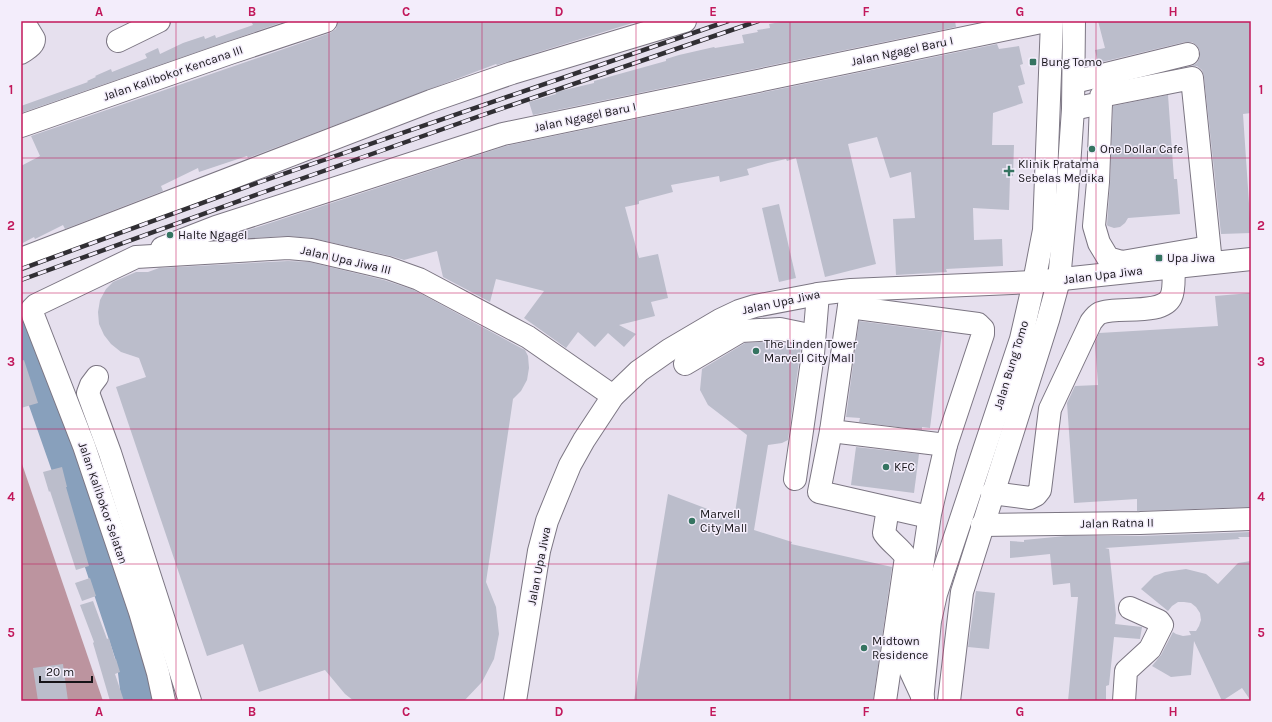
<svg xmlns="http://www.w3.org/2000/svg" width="1272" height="722" font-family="Karla,sans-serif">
<rect width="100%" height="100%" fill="#e6e0ee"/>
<polygon fill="#bc949f" points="21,461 103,701 21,701"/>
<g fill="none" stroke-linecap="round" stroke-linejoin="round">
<polyline stroke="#88a0bc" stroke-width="31" points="21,336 89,530 132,660 137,701"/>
</g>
<g fill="#bbbdcb">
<polygon points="251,21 286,21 21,113 21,106 88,82 87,81 96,77 95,76 111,69 112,72 147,58 145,54 158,48 160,54 183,43 204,36 205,39 215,35 216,38 253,25"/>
<polygon points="338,21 639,21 497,65 496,64 248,158 247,156 199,172 198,168 161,186 163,191 65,229 63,225 35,239 34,237 21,244 21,166 40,156 31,136 330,33 336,29"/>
<polygon points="786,21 955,21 956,27 533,115 529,102 556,94 556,92 594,83 594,81 666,61 666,59 679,55 714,47 715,48 744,43 742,35 758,32 757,30 770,28 769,24"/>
<polygon points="1098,21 1251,21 1251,113 1243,114 1251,233 1221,234 1204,77 1202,70 1197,66 1192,66 1197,63 1200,57 1200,51 1197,46 1192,42 1185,42 1098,63 1095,50 1105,48"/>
<polygon points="997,44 999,49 1019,46 1023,64 1020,65 1025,84 1018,86 1023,103 993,113 992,145 1014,145 1013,176 1010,176 1009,210 973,208 974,240 1002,239 1003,266 946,269 947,272 896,275 893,219 915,218 911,172 890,178 877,137 848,144 876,264 825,277 796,158 787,161 786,159 768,163 747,169 749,175 720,182 719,176 671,185 673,192 639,201 639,204 625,207 639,258 658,254 668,298 651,302 655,316 619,325 636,334 624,347 608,333 595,347 578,332 566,348 524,318 544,291 496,279 490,302 443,277 437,251 404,260 391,256 312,238 287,236 218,240 506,146"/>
<polygon points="1168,95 1174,179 1177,179 1180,214 1128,218 1125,223 1120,227 1114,228 1108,226 1107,225 1110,183 1113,106"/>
<polygon points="779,204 796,278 779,282 762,208"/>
<polygon points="288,261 309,262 384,280 414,290 521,348 525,350 528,356 529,368 527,380 521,391 513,399 486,582 496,607 499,634 494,659 482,682 464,701 354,701 345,694 325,670 259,692 243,644 207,656 116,387 146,377 139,358 121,352 111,344 104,335 99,324 98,312 100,300 106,289 113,282 136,272 148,272 159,268"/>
<polygon points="1251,293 1251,507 1137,511 1137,499 1074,503 1067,403 1075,386 1098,385 1095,343 1099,333 1218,326 1215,296"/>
<polygon points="859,321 942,332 930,428 922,427 922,430 859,422 860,418 846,417"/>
<polygon points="761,342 801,347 788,440 782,443 768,445 754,530 792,542 791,544 892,567 873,701 634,701 668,494 734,519 747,435 708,405 700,390 702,369 745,343"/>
<polygon points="24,360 38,403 21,408 21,361"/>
<polygon points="856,447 919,454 914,493 851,485"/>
<polygon points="62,467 67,487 66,487 89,566 76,570 50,491 49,492 43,472"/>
<polygon points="1251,532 1251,537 1238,537 1240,539 1105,548 1109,549 1116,615 1115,624 1142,627 1140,639 1114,637 1109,685 1106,686 1106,701 1068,701 1078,597 1071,597 1070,583 1053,585 1050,554 1010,558 1010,541 1024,542 1024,540 1065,536 1140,536"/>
<polygon points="1251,561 1251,701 1242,688 1222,701 1194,641 1191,675 1171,677 1152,666 1161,655 1173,632 1176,634 1183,636 1191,635 1189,631 1196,631 1199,626 1201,620 1200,613 1196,607 1191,603 1184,602 1178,602 1172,606 1168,611 1141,589 1154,576 1165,572 1186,569 1206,574 1218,584 1238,563"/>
<polygon points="90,578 96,596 82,601 75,583"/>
<polygon points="976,591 995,593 989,649 968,647"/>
<polygon points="93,601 107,639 109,638 115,659 116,659 120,672 115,674 124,701 110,701 93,643 94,642 80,605"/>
<polygon points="63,664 68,701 38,701 33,668"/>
</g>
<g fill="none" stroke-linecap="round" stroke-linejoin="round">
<g stroke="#7c7683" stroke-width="24">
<g id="minor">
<polyline points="118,41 159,21"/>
<path d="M21 53C26 49 34 46 34 39L23 21"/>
<polyline points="1074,82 1188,54"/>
<polyline points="1101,103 1098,182 1094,226 1099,243 1108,258 1122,262 1209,247"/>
<polyline points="1073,109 1101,103 1101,96 1192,78 1211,263"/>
<polyline points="21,126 230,53 326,21"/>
<polyline points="162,248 216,227 503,134 1046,21"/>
<polyline points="21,259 431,101 512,73 685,21"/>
<polyline points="851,292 831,431 819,492 929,517"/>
<polyline points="849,307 978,324 983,329 983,334 946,445 930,514 908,661 911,672 923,698"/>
<polyline points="685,364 741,331 780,329 814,336"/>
<polyline points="97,377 91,385 88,393 110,453 190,701"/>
<polyline points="831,431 946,445"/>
<polyline points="795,479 813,354 818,294"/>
<path d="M992 493 1030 498 1036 495 1040 490 1050 409 1091 322C1094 318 1096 315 1100 313 1117 306 1162 316 1171 297 1175 289 1173 276 1174 267"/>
<polyline points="982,525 1140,523 1251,519"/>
<polyline points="164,701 158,673 140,612 84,446 33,315 32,309 36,305 136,257 288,248 311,250 388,268 419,279 528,337 613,396"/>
<polyline points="515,701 539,551 547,521 558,494 570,465 584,440 613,396 639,371 669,350 720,320 739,311 755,306 818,294 851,290 1034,282"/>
<path d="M885 701 906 557C900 548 890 542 884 533L888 508"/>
<polyline points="1124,701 1126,671 1150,649 1162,625 1159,621 1130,608"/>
</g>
</g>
<g stroke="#7c7683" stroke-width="24">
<g id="major">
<polyline points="1059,280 1067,195 1073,109 1074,21"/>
<polyline points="1034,282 1044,230 1052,21"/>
</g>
</g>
<g stroke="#7c7683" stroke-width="24">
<g id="highway">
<polyline points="922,701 930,621 936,594 1021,339 1034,282 1251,259"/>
<polyline points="949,701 962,592 1048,320 1059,280"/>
</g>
</g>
<use href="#minor" stroke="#fff" stroke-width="22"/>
<use href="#major" stroke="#fff" stroke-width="22"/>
<use href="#highway" stroke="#fff" stroke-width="22"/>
<g stroke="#312f34" stroke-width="4.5">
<g id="rail">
<polyline points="21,269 257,183 728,21"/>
<polyline points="21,280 261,193 477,117 758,21"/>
</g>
</g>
<use href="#rail" stroke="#f3edfb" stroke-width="3" stroke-dasharray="9" stroke-linecap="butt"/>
</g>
<path fill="none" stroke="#c2185b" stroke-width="1" stroke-opacity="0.55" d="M176 21V701M329 21V701M482 21V701M636 21V701M790 21V701M943 21V701M1096 21V701M21 158H1251M21 293H1251M21 429H1251M21 564H1251"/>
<g fill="#357461" stroke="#f3edfb" stroke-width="1.5">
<rect x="1029" y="58" width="8" height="8" rx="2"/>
<circle cx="1092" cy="149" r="4"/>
<path d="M1007 165h4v4h4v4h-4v4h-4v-4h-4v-4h4z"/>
<circle cx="170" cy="235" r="4"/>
<rect x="1155" y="254" width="8" height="8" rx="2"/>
<circle cx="756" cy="351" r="4"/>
<circle cx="886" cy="467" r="4"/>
<circle cx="692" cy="521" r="4"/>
<circle cx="864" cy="648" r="4"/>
</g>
<g text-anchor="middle" stroke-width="3" stroke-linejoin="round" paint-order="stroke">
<g font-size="12" fill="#151317" stroke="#f3edfb">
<text transform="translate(902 51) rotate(-12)" y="4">Jalan Ngagel Baru I</text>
<text transform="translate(173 73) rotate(-19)" y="4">Jalan Kalibokor Kencana III</text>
<text transform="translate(585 117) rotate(-12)" y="4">Jalan Ngagel Baru I</text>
<text transform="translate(346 260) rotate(13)" y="4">Jalan Upa Jiwa III</text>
<text transform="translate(1103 275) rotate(-7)" y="4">Jalan Upa Jiwa</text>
<text transform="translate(781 302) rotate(-12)" y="4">Jalan Upa Jiwa</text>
<text transform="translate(1011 365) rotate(-73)" y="4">Jalan Bung Tomo</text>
<text transform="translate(103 503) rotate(71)" y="4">Jalan Kalibokor Selatan</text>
<text transform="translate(1117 523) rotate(-1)" y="4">Jalan Ratna II</text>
<text transform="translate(539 566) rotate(-79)" y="4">Jalan Upa Jiwa</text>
</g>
<g font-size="12" fill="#151317" stroke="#f3edfb" text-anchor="start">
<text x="1041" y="66">Bung Tomo</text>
<text x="1100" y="153">One Dollar Cafe</text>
<text x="1018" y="168">Klinik Pratama<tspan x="1018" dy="14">Sebelas Medika</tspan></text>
<text x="178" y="239">Halte Ngagel</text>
<text x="1167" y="262">Upa Jiwa</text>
<text x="764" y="348">The Linden Tower<tspan x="764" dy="14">Marvell City Mall</tspan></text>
<text x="894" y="471">KFC</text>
<text x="700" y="518">Marvell<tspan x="700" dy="14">City Mall</tspan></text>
<text x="872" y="645">Midtown<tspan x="872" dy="14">Residence</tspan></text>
</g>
</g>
<rect width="1272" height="722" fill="none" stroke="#f3edfb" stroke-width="44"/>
<path d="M40 676v6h52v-6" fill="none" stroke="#151317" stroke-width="2"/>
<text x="46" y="676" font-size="12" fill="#151317" stroke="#f3edfb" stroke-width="3" paint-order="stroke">20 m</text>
<rect x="22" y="22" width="1228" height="678" fill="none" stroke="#c2185b" stroke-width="1.5"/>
<g font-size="13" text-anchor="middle" font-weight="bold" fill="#c2185b">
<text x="99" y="16">A</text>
<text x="252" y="16">B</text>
<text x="406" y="16">C</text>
<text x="559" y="16">D</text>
<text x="713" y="16">E</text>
<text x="866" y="16">F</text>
<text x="1020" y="16">G</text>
<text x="1173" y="16">H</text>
<text x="11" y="94">1</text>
<text x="1261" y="94">1</text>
<text x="11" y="230">2</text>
<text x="1261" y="230">2</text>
<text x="11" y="366">3</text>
<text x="1261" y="366">3</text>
<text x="11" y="501">4</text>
<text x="1261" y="501">4</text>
<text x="11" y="637">5</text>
<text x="1261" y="637">5</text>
<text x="99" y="716">A</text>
<text x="252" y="716">B</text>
<text x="406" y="716">C</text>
<text x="559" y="716">D</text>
<text x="713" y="716">E</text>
<text x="866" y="716">F</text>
<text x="1020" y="716">G</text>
<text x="1173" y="716">H</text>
</g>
</svg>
